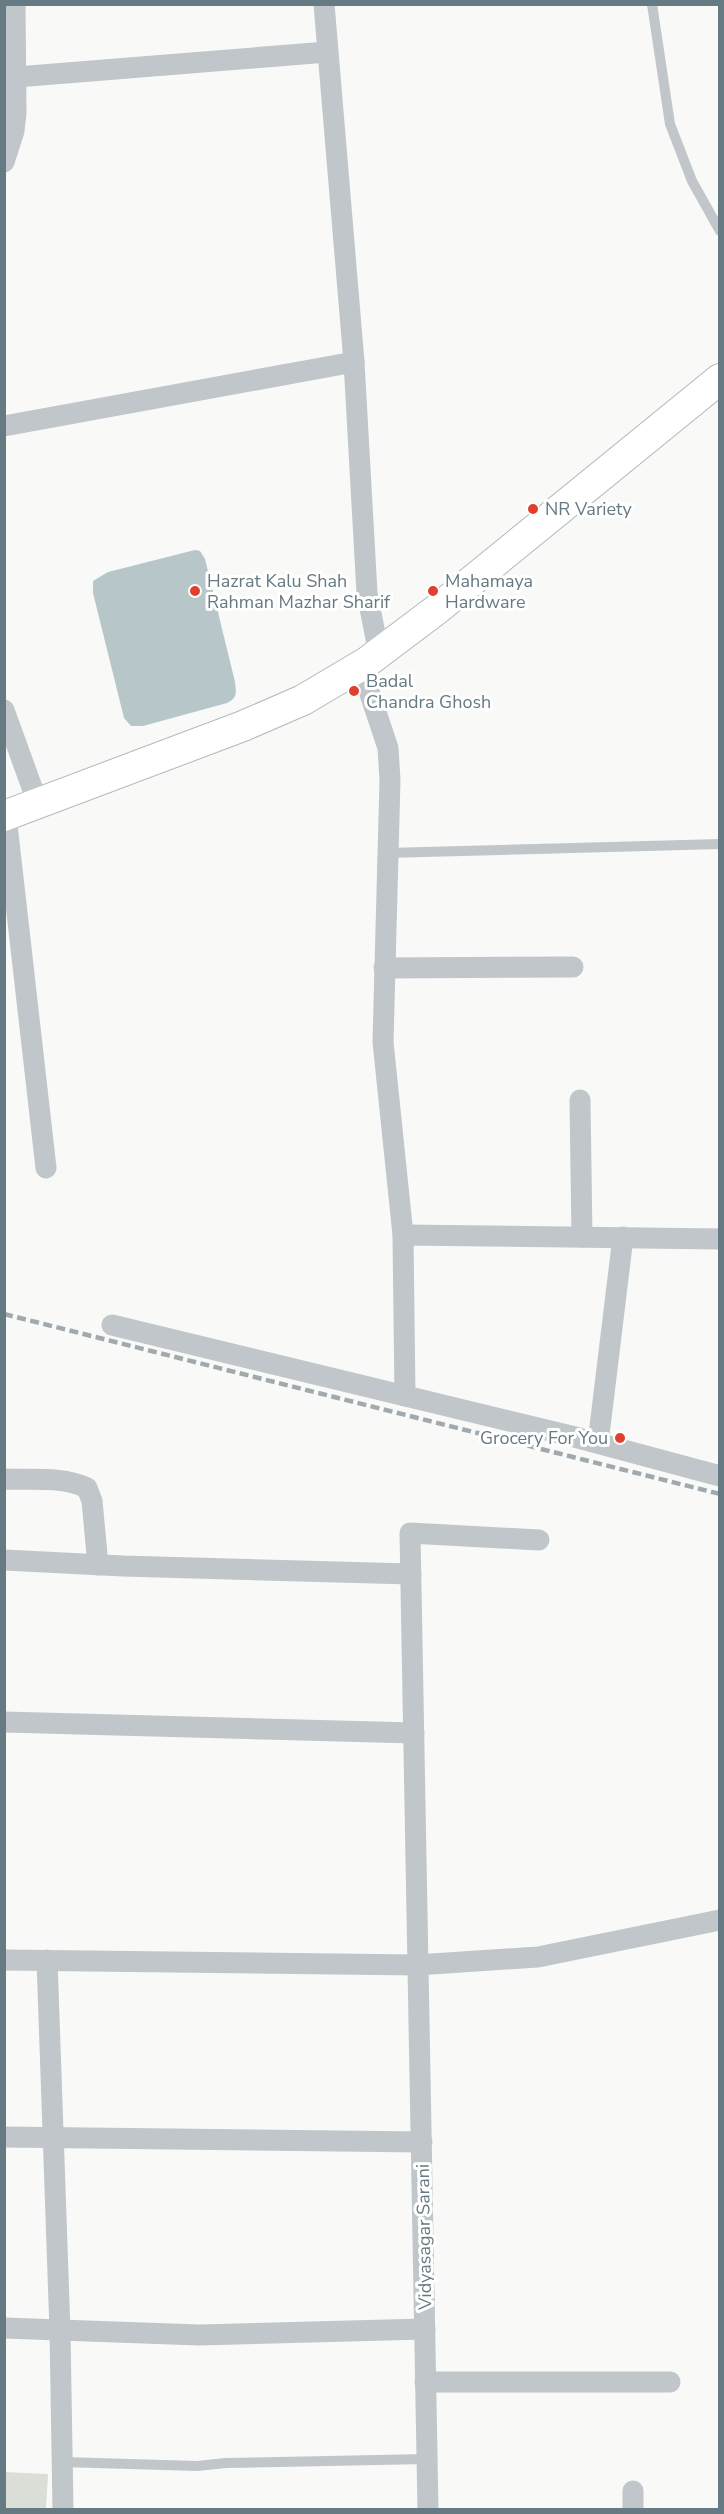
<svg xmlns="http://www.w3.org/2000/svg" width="724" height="2514" font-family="'Nunito Sans',sans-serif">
<rect width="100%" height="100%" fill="#f9f9f7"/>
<polygon fill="#daded6" points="4,2472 48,2474 46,2509 5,2509"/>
<path fill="#b7c6c8" d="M195 550 200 551 205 559 235 682C236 692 238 698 227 703L143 726H131L124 718 93 593V581L108 572Z"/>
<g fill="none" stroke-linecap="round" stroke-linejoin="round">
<g stroke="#b0b9bc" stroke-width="32">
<polyline id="secondary" points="4,816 243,726 303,700 367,662 436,610 720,379"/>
</g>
<g stroke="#c0c6c9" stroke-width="10">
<polyline points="652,4 670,124 692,181 720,231"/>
<polyline points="386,853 720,844"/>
<polyline points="62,2462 197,2466 226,2463 427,2459"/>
</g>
<g stroke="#c0c6c9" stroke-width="21">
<polyline points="324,4 354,362 367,593 379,654"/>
<polyline points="4,78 327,52"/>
<polyline points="4,162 14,131 16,113 15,4"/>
<polyline points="4,426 354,362"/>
<polyline points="358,667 366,682 388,748 390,780 383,1042 403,1235 405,1396"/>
<polyline points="4,710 38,804"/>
<polyline points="6,816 46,1168"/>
<polyline points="384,968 573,967"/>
<polyline points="580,1100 582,1237"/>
<polyline points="403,1235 720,1239"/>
<polyline points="112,1325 571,1436 720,1476"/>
<polyline points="598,1443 623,1237"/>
<path d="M4 1479C31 1480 63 1476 87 1488L92 1501 98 1565"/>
<polyline points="4,1560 123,1566 411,1574"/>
<polyline points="4,1722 414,1733"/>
<polyline points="4,1960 417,1965 538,1957 720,1920"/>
<polyline points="47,1960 60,2331 63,2510"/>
<polyline points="4,2137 422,2142"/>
<polyline points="4,2328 199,2335 425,2329"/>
<polyline points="425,2382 670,2382"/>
<polyline points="428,2510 410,1533 539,1540"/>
<polyline points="633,2510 633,2491"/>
</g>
<use href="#secondary" stroke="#fff" stroke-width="30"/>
<polyline stroke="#a0aaae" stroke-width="4.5" stroke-dasharray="9 4.5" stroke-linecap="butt" points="4,1314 720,1494"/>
</g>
<g fill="#e13f30" stroke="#fff" stroke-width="2">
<circle cx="533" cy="509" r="6"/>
<circle cx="195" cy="591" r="6"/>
<circle cx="433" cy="591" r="6"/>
<circle cx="354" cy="691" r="6"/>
<circle cx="620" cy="1438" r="6"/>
</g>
<g text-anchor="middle" stroke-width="6" stroke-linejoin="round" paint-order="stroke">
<g font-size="18" fill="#657a82" stroke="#fff" text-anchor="start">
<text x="545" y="515">NR Variety</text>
<text x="207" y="587">Hazrat Kalu Shah<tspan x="207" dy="21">Rahman Mazhar Sharif</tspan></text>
<text x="445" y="587">Mahamaya<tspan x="445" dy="21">Hardware</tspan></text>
<text x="366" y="687">Badal<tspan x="366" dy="21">Chandra Ghosh</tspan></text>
<text x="608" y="1444" text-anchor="end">Grocery For You</text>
</g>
<g font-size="18" fill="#657a82" stroke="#fff">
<text transform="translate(424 2237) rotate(-91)" y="6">Vidyasagar Sarani</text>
</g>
</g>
<rect width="724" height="2514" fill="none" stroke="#657a82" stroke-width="12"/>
</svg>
